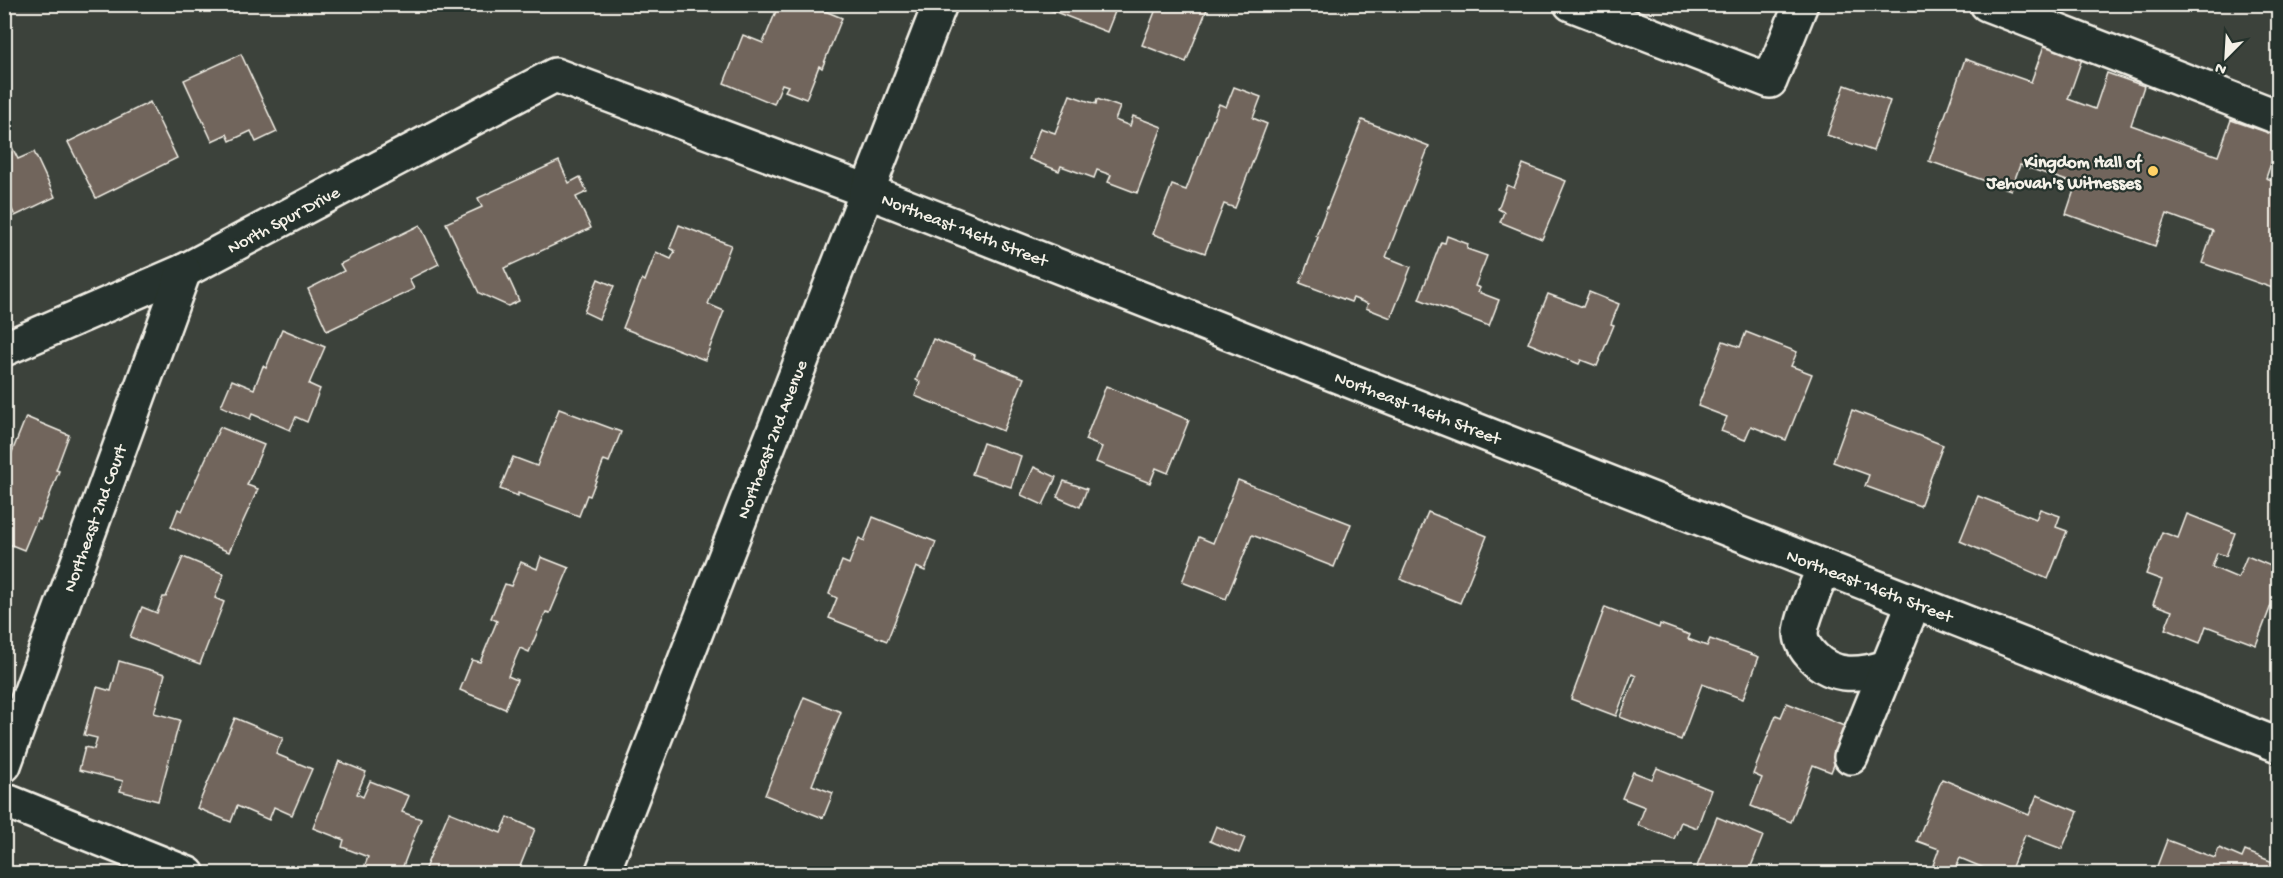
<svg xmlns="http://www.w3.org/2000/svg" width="2283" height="878" font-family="'Gochi Hand',sans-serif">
<rect width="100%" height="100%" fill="#3c423b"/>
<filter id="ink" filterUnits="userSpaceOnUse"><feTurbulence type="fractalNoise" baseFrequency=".0167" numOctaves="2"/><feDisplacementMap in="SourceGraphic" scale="12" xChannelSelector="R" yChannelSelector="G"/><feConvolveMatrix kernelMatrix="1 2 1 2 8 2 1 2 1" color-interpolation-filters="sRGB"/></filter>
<g filter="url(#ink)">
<g fill="#71655b" stroke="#f4f1e8" stroke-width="1.5">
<polygon points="779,4 791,8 792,4 808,4 842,18 822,68 819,66 806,99 785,91 788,86 782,84 774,104 724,83 743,35 763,43"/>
<polygon points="1040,4 1118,4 1107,32 1040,6"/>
<polygon points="1158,4 1209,4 1186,62 1142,45"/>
<polygon points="2045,43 2083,56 2068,99 2095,109 2107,73 2144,86 2131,125 2218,156 2231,120 2278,136 2278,143 2266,178 2278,182 2278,290 2202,263 2213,231 2167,214 2155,246 2066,214 2076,184 2020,165 2011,190 1929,161 1965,59 2031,82"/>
<polygon points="241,54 277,132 256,142 251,131 230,141 227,134 212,141 184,80"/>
<polygon points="1845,85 1890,101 1873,151 1827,135"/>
<polygon points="1234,87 1261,97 1253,118 1267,124 1235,208 1224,204 1205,253 1153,234 1172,185 1186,190 1219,104 1226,107"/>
<polygon points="1070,95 1096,104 1097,99 1120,107 1115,120 1130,126 1133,116 1162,127 1137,193 1108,182 1111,175 1097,170 1094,178 1061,166 1059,171 1029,159 1040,128 1055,133"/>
<polygon points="150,102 177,158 96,198 68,142"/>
<polygon points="1362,120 1429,146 1386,257 1411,267 1391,318 1366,308 1368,304 1353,298 1351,302 1300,283 1318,237 1316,236"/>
<polygon points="4,131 18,159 34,152 55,197 15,216 8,201 4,203"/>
<polygon points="559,161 569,183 580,177 587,192 576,197 591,228 504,268 519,301 508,306 479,293 446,223 482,207 478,198"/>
<polygon points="1523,164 1566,181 1542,239 1500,222 1504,212 1498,209 1507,185 1514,188"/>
<polygon points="420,225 439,264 409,279 414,289 327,331 308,289 344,271 340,264"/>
<polygon points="679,225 731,245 708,304 724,311 705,360 623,328 642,279 645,281 656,252 671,259 675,251 670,248"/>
<polygon points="1447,236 1468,244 1467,249 1487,256 1475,286 1480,288 1478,292 1499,300 1489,326 1419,299 1441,242 1445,243"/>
<polygon points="598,279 614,286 599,319 584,312"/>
<polygon points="1589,292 1619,304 1611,324 1614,325 1597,366 1581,360 1579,364 1528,343 1548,294 1583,307"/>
<polygon points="282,329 325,347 309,384 320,389 307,422 296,417 290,430 252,414 250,419 221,406 232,380 254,389 263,366 266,368"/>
<polygon points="1746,332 1797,352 1791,366 1812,374 1786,440 1751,426 1745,440 1721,431 1727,417 1698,406 1723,341 1740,347"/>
<polygon points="933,339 975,355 974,358 1024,378 1003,431 915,396 920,382 916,380"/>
<polygon points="1106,386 1189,420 1168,473 1156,468 1150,483 1096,462 1102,447 1085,440"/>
<polygon points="559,409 621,432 609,462 604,460 590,496 587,495 579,516 518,493 518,496 500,489 513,457 537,466"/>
<polygon points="1852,410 1943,445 1920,506 1865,486 1869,475 1833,462"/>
<polygon points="26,417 69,435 56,470 59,471 40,520 37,519 24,550 4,542 4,455 10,457"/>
<polygon points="220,427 264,445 247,485 258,489 229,552 171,527 178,509 182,511"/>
<polygon points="983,443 1021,456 1011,487 972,474"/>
<polygon points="1034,467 1056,477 1043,505 1021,495"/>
<polygon points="1238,480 1351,524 1334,567 1252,535 1226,599 1182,582 1199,537 1213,543"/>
<polygon points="1064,481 1087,489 1080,507 1057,497"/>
<polygon points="1978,496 2036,519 2040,509 2060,516 2056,527 2067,531 2048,579 1960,541"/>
<polygon points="1428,512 1487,536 1460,603 1400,579"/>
<polygon points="2187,514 2235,533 2226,556 2217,553 2212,567 2238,578 2247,556 2278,569 2278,587 2256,645 2206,626 2200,643 2165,629 2172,611 2153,604 2162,580 2146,574 2162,532 2178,538"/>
<polygon points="873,517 936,542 925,571 916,567 887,641 829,618 837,598 829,594 842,561 849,564 859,538 864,541"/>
<polygon points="183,557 224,574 215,598 224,602 200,664 130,637 142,607 157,613 163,597 166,597"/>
<polygon points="541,557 569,568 550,613 546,612 529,652 520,648 508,676 517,680 505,709 460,690 472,660 480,662 497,621 491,618 505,584 511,586 521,562 537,569"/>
<polygon points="1605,607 1659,628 1660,624 1690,635 1688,639 1707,646 1710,639 1759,657 1743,699 1702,684 1681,740 1620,717 1636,676 1632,674 1616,716 1571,699"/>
<polygon points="119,661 165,674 154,713 180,720 158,801 120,791 123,781 79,770 85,747 94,749 97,738 84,735 97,687 111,691"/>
<polygon points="804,697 841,712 812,785 833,793 823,818 765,795"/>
<polygon points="1787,703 1849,728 1831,772 1813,765 1791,822 1751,806 1762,778 1753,774 1776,715 1781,717"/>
<polygon points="235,718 283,738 276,754 312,769 292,815 274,807 269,820 237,806 231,822 197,808"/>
<polygon points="339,761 366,772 357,794 363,797 370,781 409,796 402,812 421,819 400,874 362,873 368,857 342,847 344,840 313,828"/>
<polygon points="1657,768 1711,790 1697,828 1681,822 1674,839 1638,825 1645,807 1622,798 1633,772 1652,779"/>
<polygon points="1942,779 2029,815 2037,795 2078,812 2062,849 2025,835 2009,874 1998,874 1960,858 1953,874 1933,865 1939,849 1917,841"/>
<polygon points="449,812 501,833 508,817 535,829 517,874 429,874 424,871"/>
<polygon points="1717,817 1763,836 1748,874 1694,874"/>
<polygon points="1216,826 1245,838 1239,853 1210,841"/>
<polygon points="2167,840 2215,858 2219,848 2242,858 2245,851 2278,864 2278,874 2154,874"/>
</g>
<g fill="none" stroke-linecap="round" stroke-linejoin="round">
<g stroke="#f4f1e8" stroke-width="38">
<g id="minor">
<polyline points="1571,4 1770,81 1801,4"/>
<polyline points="1987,4 2278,117"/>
<polyline points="4,349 184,271 555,75 867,191 2278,745"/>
<path d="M1824 567C1818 583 1802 617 1801 633 1801 643 1807 651 1813 657 1834 679 1861 675 1887 667"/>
<polyline points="1851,757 1914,602"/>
<polyline points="4,765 184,271"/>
<polyline points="4,800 188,874"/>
<polyline points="602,874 940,4"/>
</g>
</g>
<use href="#minor" stroke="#26332d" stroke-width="33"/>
</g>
</g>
<circle fill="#ffd166" stroke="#26332d" stroke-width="2" cx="2153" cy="171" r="6"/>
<g text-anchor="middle" stroke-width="4.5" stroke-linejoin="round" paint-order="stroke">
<g font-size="18" font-weight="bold" fill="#f4f1e8" stroke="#26332d" text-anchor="end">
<text x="2141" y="167">Kingdom Hall of<tspan x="2141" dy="21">Jehovah's Witnesses</tspan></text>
</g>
<g font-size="18" fill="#f4f1e8" stroke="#26332d">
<text transform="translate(283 219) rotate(-28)" y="6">North Spur Drive</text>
<text transform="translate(965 229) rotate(21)" y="6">Northeast 146th Street</text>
<text transform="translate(1418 407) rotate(21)" y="6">Northeast 146th Street</text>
<text transform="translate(771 439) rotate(-69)" y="6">Northeast 2nd Avenue</text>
<text transform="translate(94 518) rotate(-70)" y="6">Northeast 2nd Court</text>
<text transform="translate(1870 585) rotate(21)" y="6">Northeast 146th Street</text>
</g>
</g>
<rect width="2283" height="878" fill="none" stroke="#26332d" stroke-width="24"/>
<rect x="12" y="12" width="2259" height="854" fill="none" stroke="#f4f1e8" stroke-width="2" filter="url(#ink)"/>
<g transform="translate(2226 57) rotate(204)" stroke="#26332d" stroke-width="4.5" paint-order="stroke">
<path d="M0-4.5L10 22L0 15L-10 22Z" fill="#f4f1e8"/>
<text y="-9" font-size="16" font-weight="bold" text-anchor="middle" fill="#f4f1e8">N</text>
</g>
</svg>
